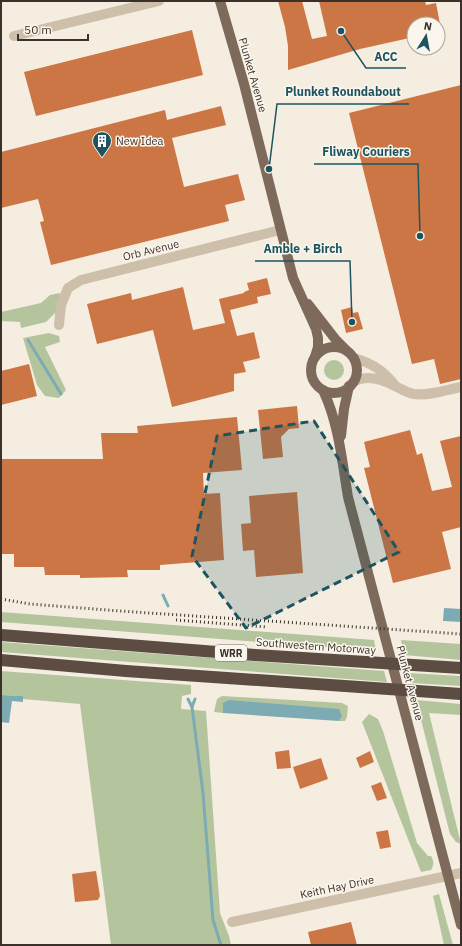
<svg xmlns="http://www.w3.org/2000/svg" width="462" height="946" font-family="'IBM Plex Sans',sans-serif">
<rect width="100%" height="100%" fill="#f4ede0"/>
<g fill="#b4c59e">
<polygon points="60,293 57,311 46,322 21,328 20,322 1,321 1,312 41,303 50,295"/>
<polygon points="49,333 59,336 60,342 45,347 66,390 59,398 45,396 37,385 23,338"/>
<circle cx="334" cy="370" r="10"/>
<polygon points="1,612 374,640 376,651 1,622"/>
<polygon points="401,640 461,644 461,660 404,655"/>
<polygon points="1,642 384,671 387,682 1,652"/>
<polygon points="1,671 191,685 191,694 182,696 181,709 206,711 220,913 229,936 231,945 111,945 80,704 23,699 23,696 1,695"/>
<polygon points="408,673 461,676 461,686 411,683"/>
<polygon points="222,696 342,703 348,706 347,717 345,721 339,721 342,716 223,703 223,713 214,712 217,699"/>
<polygon points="416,700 461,704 461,715 429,713 461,844 456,842 450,834"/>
<path d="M369 714 378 719 383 731 417 843 428 856H431C434 861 434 865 431 870L421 872 362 722Z"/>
<polygon points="439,894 453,945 444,945 433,896"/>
</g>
<g fill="#7dabb3">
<polygon points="444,608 461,609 461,622 443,621"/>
<polygon points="1,695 23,696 23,702 12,701 9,723 1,722"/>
<polygon points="229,700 339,709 342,716 339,721 223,713 223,703"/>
</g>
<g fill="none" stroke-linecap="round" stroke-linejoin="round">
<g stroke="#7dabb3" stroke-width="3">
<polyline points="28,340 61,394"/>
<polyline points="163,595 168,606"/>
<polyline points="188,699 192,707 195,699"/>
<polyline points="192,707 203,793 213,920 221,945"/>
</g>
</g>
<g fill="#cc7646">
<polygon points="278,1 302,1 312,39 327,36 319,1 425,1 426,5 436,3 440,24 414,24 414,37 360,49 288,70 288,46 285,27"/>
<polygon points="192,30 203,75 36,116 24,72"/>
<polygon points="461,85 461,379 440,384 434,359 412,364 349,113"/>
<polygon points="221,106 226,125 172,138 184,187 238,174 245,200 225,205 229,221 51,265 40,222 44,221 38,199 1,208 1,152 165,110 167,120"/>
<polygon points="267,278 271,294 257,297 258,303 230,310 237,336 254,332 260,358 243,362 246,372 234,374 234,391 172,407 153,330 97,344 87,304 131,293 132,300 183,287 193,330 225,323 219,299 244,293 244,292 249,290 247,283"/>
<polygon points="352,307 353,313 358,312 363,329 346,333 341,310"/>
<polygon points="29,364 37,396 1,405 1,371"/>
<polygon points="297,406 299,428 289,429 281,437 283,457 263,459 258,410"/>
<polygon points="237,417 242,470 203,473 204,494 220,493 224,560 160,565 160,570 127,570 128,577 80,578 80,575 45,575 44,567 14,567 14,554 1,554 1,459 103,459 101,433 138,433 137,426"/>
<polygon points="410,430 417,455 422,453 432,491 452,487 440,441 461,436 461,527 442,532 451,569 393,583 364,468 370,467 364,442"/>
<polygon points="297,492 303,573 256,577 254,550 243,551 241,524 251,523 249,496"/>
<polygon points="289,750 291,768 277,769 275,752"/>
<polygon points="370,751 374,762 360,768 356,758"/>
<polygon points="321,758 328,779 300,789 293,767"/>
<polygon points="381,782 387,798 377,801 371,786"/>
<polygon points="388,830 391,847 380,849 376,832"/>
<polygon points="96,871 100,896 98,900 75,902 72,874"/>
<polygon points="351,922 357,945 311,945 308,932"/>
</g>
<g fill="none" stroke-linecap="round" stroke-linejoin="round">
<g stroke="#cebfaa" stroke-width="10">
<polyline points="14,36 159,1"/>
<polyline points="59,325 61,305 68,288 81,280 280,230"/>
<path d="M354 358C371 363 383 370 394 384"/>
<path d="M352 383C365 373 384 380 397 387 403 390 408 393 414 394 430 396 446 390 461 387"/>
<polyline points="232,922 461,873"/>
</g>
<g stroke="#7e6a5b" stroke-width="10">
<polyline points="220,1 244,84 293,278 316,329 318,338 318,347 315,357"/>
<polyline points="308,304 336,340 345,349"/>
<circle cx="334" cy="370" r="23"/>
<path d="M323 390C339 424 342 461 348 497L461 925"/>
<polyline points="341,436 344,409 349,386"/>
</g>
<g stroke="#5c4c41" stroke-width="12">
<polyline points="1,635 255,655 461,668"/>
<polyline points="1,660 126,671 461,694"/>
</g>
<g stroke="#3b312a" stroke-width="3" stroke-dasharray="1 3" stroke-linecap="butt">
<polyline points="1,599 30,604 120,611 461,634"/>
<polyline points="176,620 267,627"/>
</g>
</g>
<path fill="#1d5460" fill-opacity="0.2" stroke="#1d5460" stroke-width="3" stroke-dasharray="8 5" stroke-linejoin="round" d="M314 421 399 552 246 628 192 556 217 436Z"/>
<defs>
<g id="building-pin" transform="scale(1)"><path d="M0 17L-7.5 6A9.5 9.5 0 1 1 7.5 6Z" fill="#1d5460" stroke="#fbf6ed"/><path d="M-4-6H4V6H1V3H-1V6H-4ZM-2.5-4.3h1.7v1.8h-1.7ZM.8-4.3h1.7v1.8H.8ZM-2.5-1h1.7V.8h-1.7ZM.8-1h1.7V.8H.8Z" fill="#fff"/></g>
</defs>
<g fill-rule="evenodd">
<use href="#building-pin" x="102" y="141"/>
</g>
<g text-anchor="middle" stroke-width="3" stroke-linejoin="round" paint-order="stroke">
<rect fill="#fbf6ed" stroke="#756c64" stroke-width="1" x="215" y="645" width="32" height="16" rx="3"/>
<g font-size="10" font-weight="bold" fill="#3b312a">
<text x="231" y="657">WRR</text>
</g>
<g font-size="11" fill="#3b312a" stroke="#fbf6ed">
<text transform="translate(253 75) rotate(74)" y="4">Plunket Avenue</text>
<text transform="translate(151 250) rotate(-14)" y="4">Orb Avenue</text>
<text transform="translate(316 646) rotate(4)" y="4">Southwestern Motorway</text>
<text transform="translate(410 683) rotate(75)" y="4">Plunket Avenue</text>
<text transform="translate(337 887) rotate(-12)" y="4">Keith Hay Drive</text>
</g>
<g font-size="11" fill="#3b312a" stroke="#fbf6ed" text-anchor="start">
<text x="116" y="145">New Idea</text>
</g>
</g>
<path fill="none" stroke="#1d5460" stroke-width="1.5" d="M341 31L366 68H406M269 169L277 104H409M420 236L418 164H314M352 322L350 261H255"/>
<g fill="#1d5460" stroke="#fbf6ed" stroke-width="1.5">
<circle cx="341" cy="31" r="4"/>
<circle cx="269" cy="169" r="4"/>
<circle cx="420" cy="236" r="4"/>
<circle cx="352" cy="322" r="4"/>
</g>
<g font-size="12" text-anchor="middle" font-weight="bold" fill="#1d5460" stroke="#fbf6ed" stroke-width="3" stroke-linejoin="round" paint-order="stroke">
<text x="386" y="61">ACC</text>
<text x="343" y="96">Plunket Roundabout</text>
<text x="366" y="156">Fliway Couriers</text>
<text x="303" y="253">Amble + Birch</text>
</g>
<rect width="462" height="946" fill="none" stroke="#3b312a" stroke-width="4"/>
<g transform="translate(426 36) rotate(11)"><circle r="19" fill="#fbf6ed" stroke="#aea79f"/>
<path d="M0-3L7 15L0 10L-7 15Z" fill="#1d5460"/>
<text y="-6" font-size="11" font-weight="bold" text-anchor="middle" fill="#3b312a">N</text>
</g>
<path d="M18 34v6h70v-6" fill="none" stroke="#3b312a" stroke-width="2"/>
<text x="24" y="34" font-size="12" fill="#3b312a" stroke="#fbf6ed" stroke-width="3" paint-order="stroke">50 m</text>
</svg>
